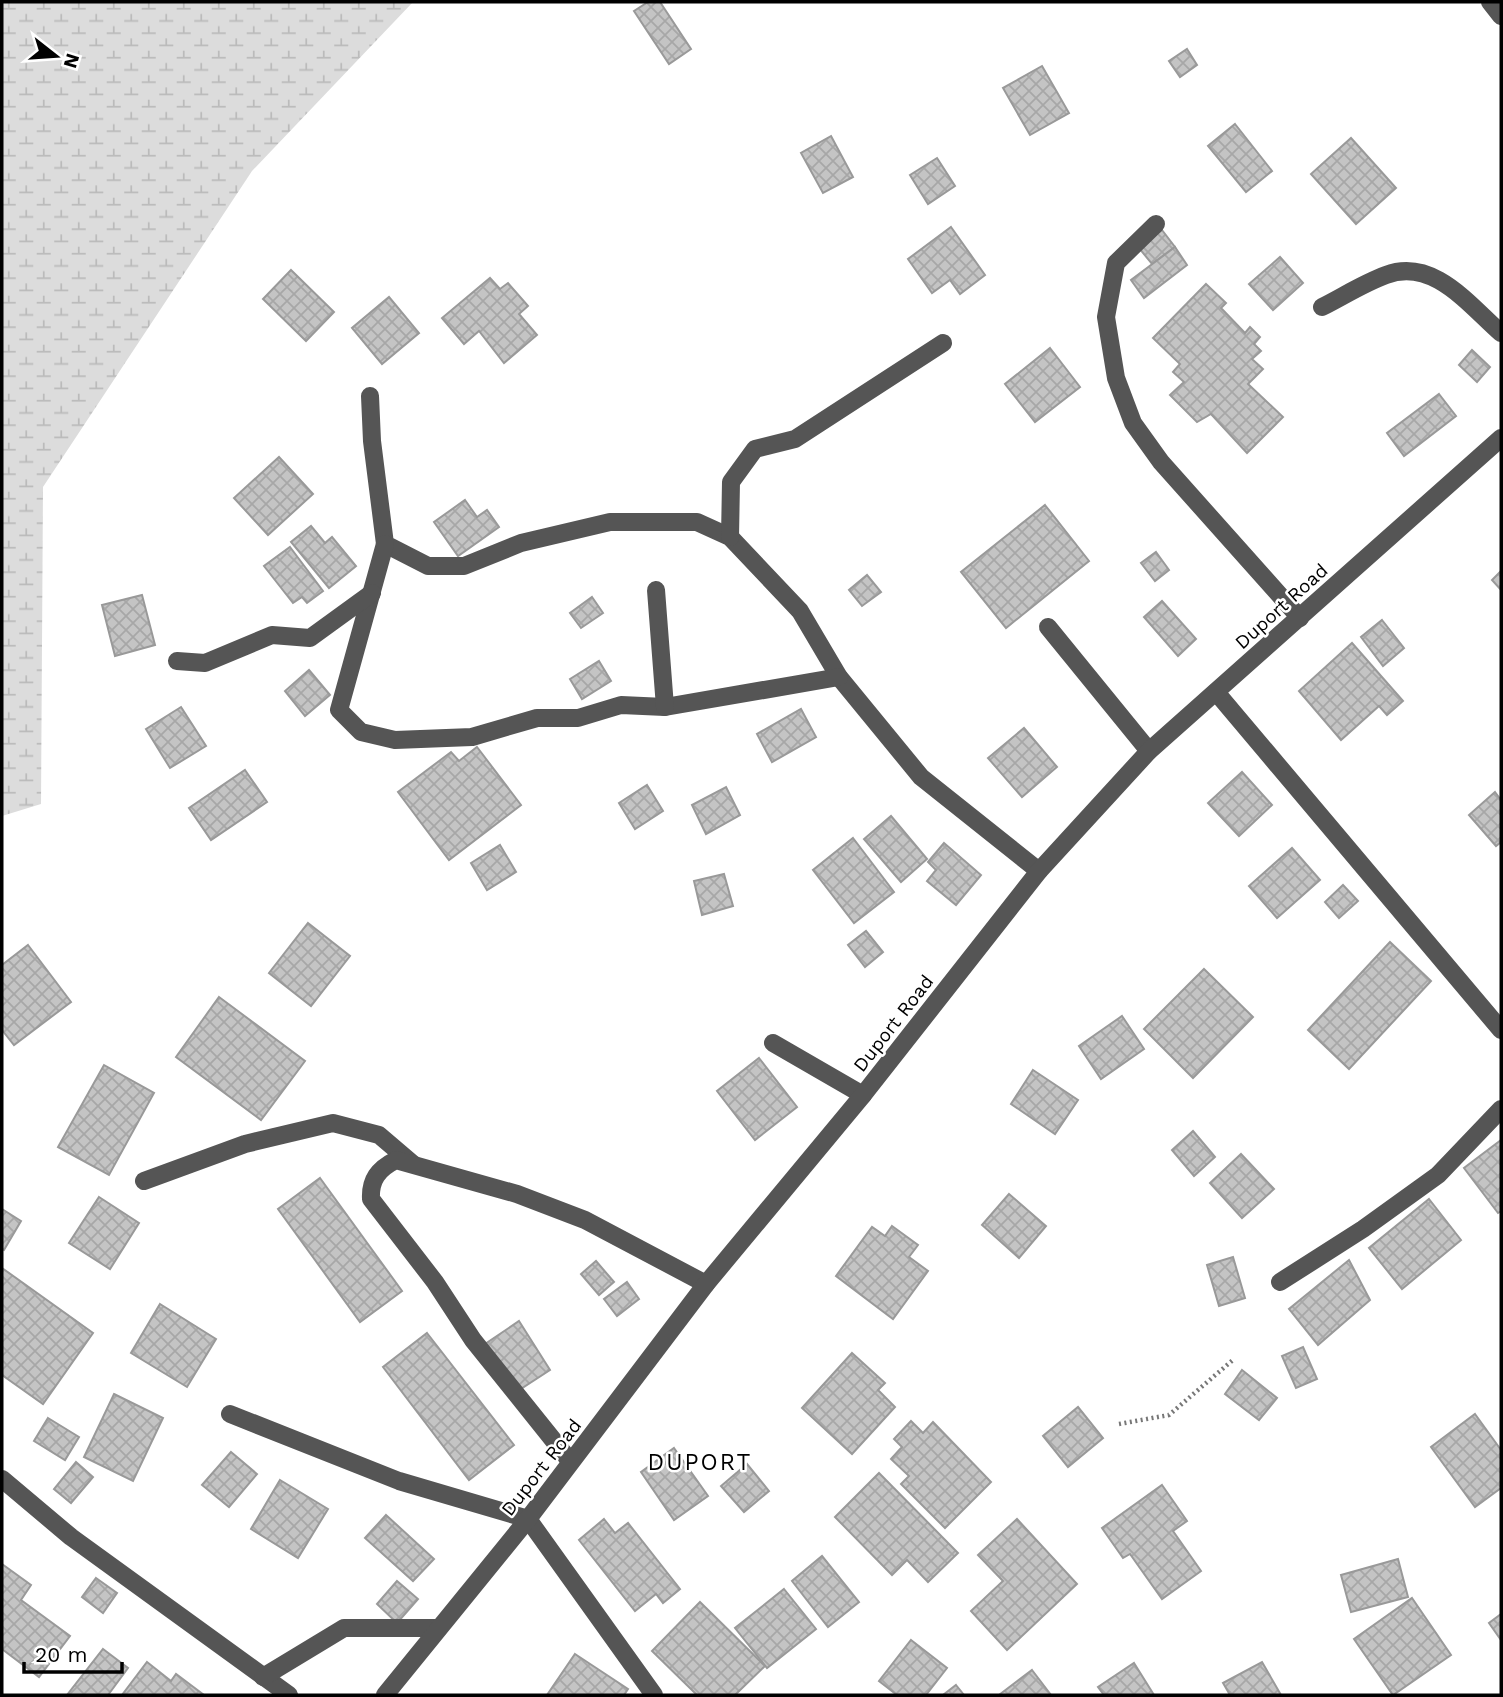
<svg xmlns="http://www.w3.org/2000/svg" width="1503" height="1697" font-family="'Work Sans',sans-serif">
<defs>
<pattern id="wetland-marsh" width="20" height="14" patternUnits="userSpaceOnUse" patternTransform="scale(1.75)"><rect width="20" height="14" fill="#dcdcdc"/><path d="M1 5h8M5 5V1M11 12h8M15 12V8" fill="none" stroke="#bbb"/></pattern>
<pattern id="building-cross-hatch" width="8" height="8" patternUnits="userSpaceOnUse" patternTransform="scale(1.75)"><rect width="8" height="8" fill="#c4c4c4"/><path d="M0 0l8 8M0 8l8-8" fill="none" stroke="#a7a7a7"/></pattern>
</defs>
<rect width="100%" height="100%" fill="#fff"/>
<polygon fill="url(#wetland-marsh)" points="2,2 413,2 252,171 43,487 41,804 2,816"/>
<g fill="url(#building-cross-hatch)" stroke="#999" stroke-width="2">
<polygon points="648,2 660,2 691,49 669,64 634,11"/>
<polygon points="1187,49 1197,65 1180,77 1169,61"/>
<polygon points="1042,66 1069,113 1030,135 1003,88"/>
<polygon points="1235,124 1272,171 1246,192 1208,146"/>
<polygon points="831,136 853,177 823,193 801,153"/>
<polygon points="1351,138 1396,188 1356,224 1311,174"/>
<polygon points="937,158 955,186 928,204 910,175"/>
<polygon points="951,227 985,275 960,294 950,280 932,293 908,259"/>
<polygon points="1162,230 1175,247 1152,264 1139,248"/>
<polygon points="1175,247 1187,265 1144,298 1131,280"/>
<polygon points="1280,257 1303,283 1273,310 1249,284"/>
<polygon points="291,270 334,312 306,341 263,299"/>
<polygon points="490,278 500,289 508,283 528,306 519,314 537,335 504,363 479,331 464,344 442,318"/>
<polygon points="1206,284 1226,303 1221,308 1245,333 1250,327 1260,337 1254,344 1261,351 1252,359 1263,369 1248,384 1283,417 1247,453 1211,414 1197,422 1170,395 1184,382 1173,372 1180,364 1153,338"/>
<polygon points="389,297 419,333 382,364 352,328"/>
<polygon points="1050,348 1080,387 1035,422 1005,384"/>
<polygon points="1472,350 1490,367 1477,382 1459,365"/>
<polygon points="1439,394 1456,416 1404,456 1387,433"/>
<polygon points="279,457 313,494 268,535 234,498"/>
<polygon points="465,500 477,517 487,510 499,527 458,556 434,522"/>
<polygon points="1045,505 1089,561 1006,628 961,572"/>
<polygon points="311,526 325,543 332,537 356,566 329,588 291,542"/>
<polygon points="290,547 323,591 307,603 302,597 293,603 264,566"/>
<polygon points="1156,552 1169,570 1155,581 1141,563"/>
<polygon points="1501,571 1501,590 1492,580"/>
<polygon points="867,575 881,592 862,606 849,590"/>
<polygon points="142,595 155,645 115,656 102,605"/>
<polygon points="592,597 603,613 581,628 570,613"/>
<polygon points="1162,601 1196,639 1178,656 1144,617"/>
<polygon points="1382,620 1404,648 1383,666 1361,637"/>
<polygon points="1352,643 1403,701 1387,715 1379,706 1341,740 1299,691"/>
<polygon points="599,661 611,681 582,699 570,679"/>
<polygon points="309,670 330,695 305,716 285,691"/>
<polygon points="181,707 206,746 170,768 146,729"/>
<polygon points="801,709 816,737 772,762 757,734"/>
<polygon points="1024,728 1057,767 1022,797 988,758"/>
<polygon points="477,747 521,805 449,860 398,792 451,752 459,761"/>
<polygon points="245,770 267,802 211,840 189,808"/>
<polygon points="1242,772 1272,805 1239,836 1208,803"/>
<polygon points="647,785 663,811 635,829 619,803"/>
<polygon points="726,787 740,815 706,834 692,805"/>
<polygon points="1495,792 1501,800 1501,842 1496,846 1469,815"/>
<polygon points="891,816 927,859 901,882 864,839"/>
<polygon points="853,838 894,892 854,923 813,870"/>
<polygon points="944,843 981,875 956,905 927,881 936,870 928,862"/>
<polygon points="500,845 516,872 487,890 471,863"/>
<polygon points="1292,848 1320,880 1277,918 1249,886"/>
<polygon points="724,874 733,906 702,915 694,881"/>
<polygon points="1343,885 1358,901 1339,918 1325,902"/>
<polygon points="308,923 350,956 311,1006 269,973"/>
<polygon points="866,931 883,952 865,967 848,945"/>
<polygon points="1390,942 1431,981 1349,1069 1308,1030"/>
<polygon points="28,945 71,1002 14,1045 2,1030 2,965"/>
<polygon points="1204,969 1253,1017 1193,1078 1144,1029"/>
<polygon points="219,997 305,1061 261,1120 176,1057"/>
<polygon points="1122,1016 1144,1049 1101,1079 1079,1046"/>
<polygon points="759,1058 797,1107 755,1140 717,1091"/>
<polygon points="104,1065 154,1093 109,1175 58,1147"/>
<polygon points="1033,1070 1078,1100 1055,1134 1011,1104"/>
<polygon points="1193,1131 1215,1157 1194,1176 1172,1150"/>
<polygon points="1501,1140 1501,1211 1498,1213 1464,1168"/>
<polygon points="1241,1154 1274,1189 1242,1218 1210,1183"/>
<polygon points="320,1178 402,1291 360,1322 278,1209"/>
<polygon points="1009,1194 1046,1226 1019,1258 982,1225"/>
<polygon points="99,1197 139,1223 110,1269 69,1243"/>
<polygon points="1429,1199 1461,1240 1402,1289 1369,1248"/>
<polygon points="2,1209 21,1221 4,1250 2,1249"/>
<polygon points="892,1226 918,1245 909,1257 928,1271 893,1319 836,1276 872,1227 885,1236"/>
<polygon points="1233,1257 1245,1298 1219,1306 1207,1265"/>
<polygon points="1349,1260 1370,1300 1318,1345 1289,1309"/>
<polygon points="596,1261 614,1282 599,1295 581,1274"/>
<polygon points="2,1268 93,1333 43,1404 2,1375"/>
<polygon points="627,1282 639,1299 617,1316 604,1299"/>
<polygon points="160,1304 216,1339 187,1387 131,1353"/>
<polygon points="519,1321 550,1370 516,1392 485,1344"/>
<polygon points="427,1333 514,1445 469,1480 383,1367"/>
<polygon points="1303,1347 1317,1379 1296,1388 1282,1356"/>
<polygon points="852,1353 885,1383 878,1390 895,1407 852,1454 802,1408"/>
<polygon points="1242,1370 1277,1398 1259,1420 1225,1394"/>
<polygon points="114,1394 163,1418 133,1481 84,1457"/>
<polygon points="1078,1407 1103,1438 1068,1467 1043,1436"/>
<polygon points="1475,1414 1501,1450 1501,1488 1475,1507 1431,1447"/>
<polygon points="48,1418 79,1437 65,1460 34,1441"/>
<polygon points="911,1421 923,1433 933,1422 991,1482 945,1528 901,1484 909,1476 891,1459 902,1447 894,1439"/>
<polygon points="674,1448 708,1496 674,1520 641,1472"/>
<polygon points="231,1452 257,1474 229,1507 202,1485"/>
<polygon points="76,1462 93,1477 71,1503 54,1489"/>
<polygon points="747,1464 769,1491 744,1512 721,1486"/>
<polygon points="879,1473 958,1553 928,1582 907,1560 892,1575 835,1517"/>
<polygon points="280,1480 328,1509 298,1558 251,1529"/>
<polygon points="1162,1485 1187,1521 1173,1531 1201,1571 1162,1599 1130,1554 1123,1558 1102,1528"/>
<polygon points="386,1515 434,1559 413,1581 365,1538"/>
<polygon points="604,1519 615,1533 628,1523 680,1589 663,1603 656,1594 635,1611 579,1540"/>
<polygon points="1017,1519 1077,1584 1007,1650 971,1611 1003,1581 978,1555"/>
<polygon points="822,1556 859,1602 828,1627 792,1581"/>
<polygon points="1398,1559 1408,1597 1351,1612 1341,1575"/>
<polygon points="2,1564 31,1585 21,1600 70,1636 39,1677 2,1649"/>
<polygon points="96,1578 117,1593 103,1613 82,1597"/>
<polygon points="397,1581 418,1599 397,1623 377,1604"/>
<polygon points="784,1589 816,1629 767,1668 735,1628"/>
<polygon points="1412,1598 1451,1655 1393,1695 1354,1639"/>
<polygon points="700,1602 765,1666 735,1695 697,1695 652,1651"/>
<polygon points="1501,1614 1501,1640 1489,1623"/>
<polygon points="911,1640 947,1668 926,1695 897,1695 879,1681"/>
<polygon points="103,1649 128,1668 108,1695 67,1695"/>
<polygon points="575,1654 628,1689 624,1695 547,1695"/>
<polygon points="147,1662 171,1681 176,1674 204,1695 122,1695"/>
<polygon points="1262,1662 1281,1695 1230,1695 1223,1683"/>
<polygon points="1134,1663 1154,1695 1104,1695 1098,1687"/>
<polygon points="1032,1670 1051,1695 999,1695"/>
<polygon points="956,1685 964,1695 943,1695"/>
</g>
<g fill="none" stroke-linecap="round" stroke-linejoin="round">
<polyline stroke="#777" stroke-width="4.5" stroke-dasharray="2 3.5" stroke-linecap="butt" points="1119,1424 1169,1415 1234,1359"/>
<g stroke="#555" stroke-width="18">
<polyline points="1490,2 1501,16"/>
<polyline points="1156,224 1116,263 1106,317 1116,378 1133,423 1161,462 1300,618"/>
<path d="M1322 307C1342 297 1364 283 1386 275 1433 257 1469 305 1501 333"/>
<polyline points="370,396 372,441 385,544 428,566 464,566 521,543 610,522 697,522 730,537 800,611 839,677 921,777 1039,871"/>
<polyline points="730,537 731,482 755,449 795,439 943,343"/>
<polyline points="385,544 339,710 361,732 395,740 472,737 537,718 578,718 621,705 665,707 839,677"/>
<polyline points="656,590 665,707"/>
<polyline points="1048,627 1149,751"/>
<polyline points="177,661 205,663 272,635 310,638 372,593"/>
<polyline points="1216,692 1501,1030"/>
<polyline points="773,1043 863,1095"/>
<polyline points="144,1181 245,1144 333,1123 379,1135 413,1164"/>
<polyline points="1280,1282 1363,1229 1438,1175 1501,1109"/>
<polyline points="230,1414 399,1481 528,1519 654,1695"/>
<path d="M570 1461 473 1340 435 1282 371 1199C370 1180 378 1169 396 1160L517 1194 585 1220 706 1284"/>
<polyline points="2,1479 71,1537 289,1695"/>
<polyline points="263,1677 344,1628 439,1628"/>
<polyline points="385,1695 528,1519 706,1284 863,1095 1039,871 1149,751 1501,438"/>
</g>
</g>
<g text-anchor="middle" stroke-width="5" stroke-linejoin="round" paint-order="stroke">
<g font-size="19" fill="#000" stroke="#fff">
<text transform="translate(1281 606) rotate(-42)" y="7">Duport Road</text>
<text transform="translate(893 1023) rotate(-52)" y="7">Duport Road</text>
<text transform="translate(541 1467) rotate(-52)" y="7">Duport Road</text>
</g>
<g font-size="23" letter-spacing="2" fill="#000" stroke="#fff">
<text x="700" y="1470">DUPORT</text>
</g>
</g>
<rect width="1503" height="1697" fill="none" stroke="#000000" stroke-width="7"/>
<g transform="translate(56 56) rotate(107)" stroke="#ffffff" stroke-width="5" paint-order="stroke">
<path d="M0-5L12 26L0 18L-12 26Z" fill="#000000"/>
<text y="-10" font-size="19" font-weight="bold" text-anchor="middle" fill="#000000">N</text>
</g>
<path d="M24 1662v10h98v-10" fill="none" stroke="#000000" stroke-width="3.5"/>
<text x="35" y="1662" font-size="21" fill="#000000" stroke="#ffffff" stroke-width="5" paint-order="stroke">20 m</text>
</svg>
